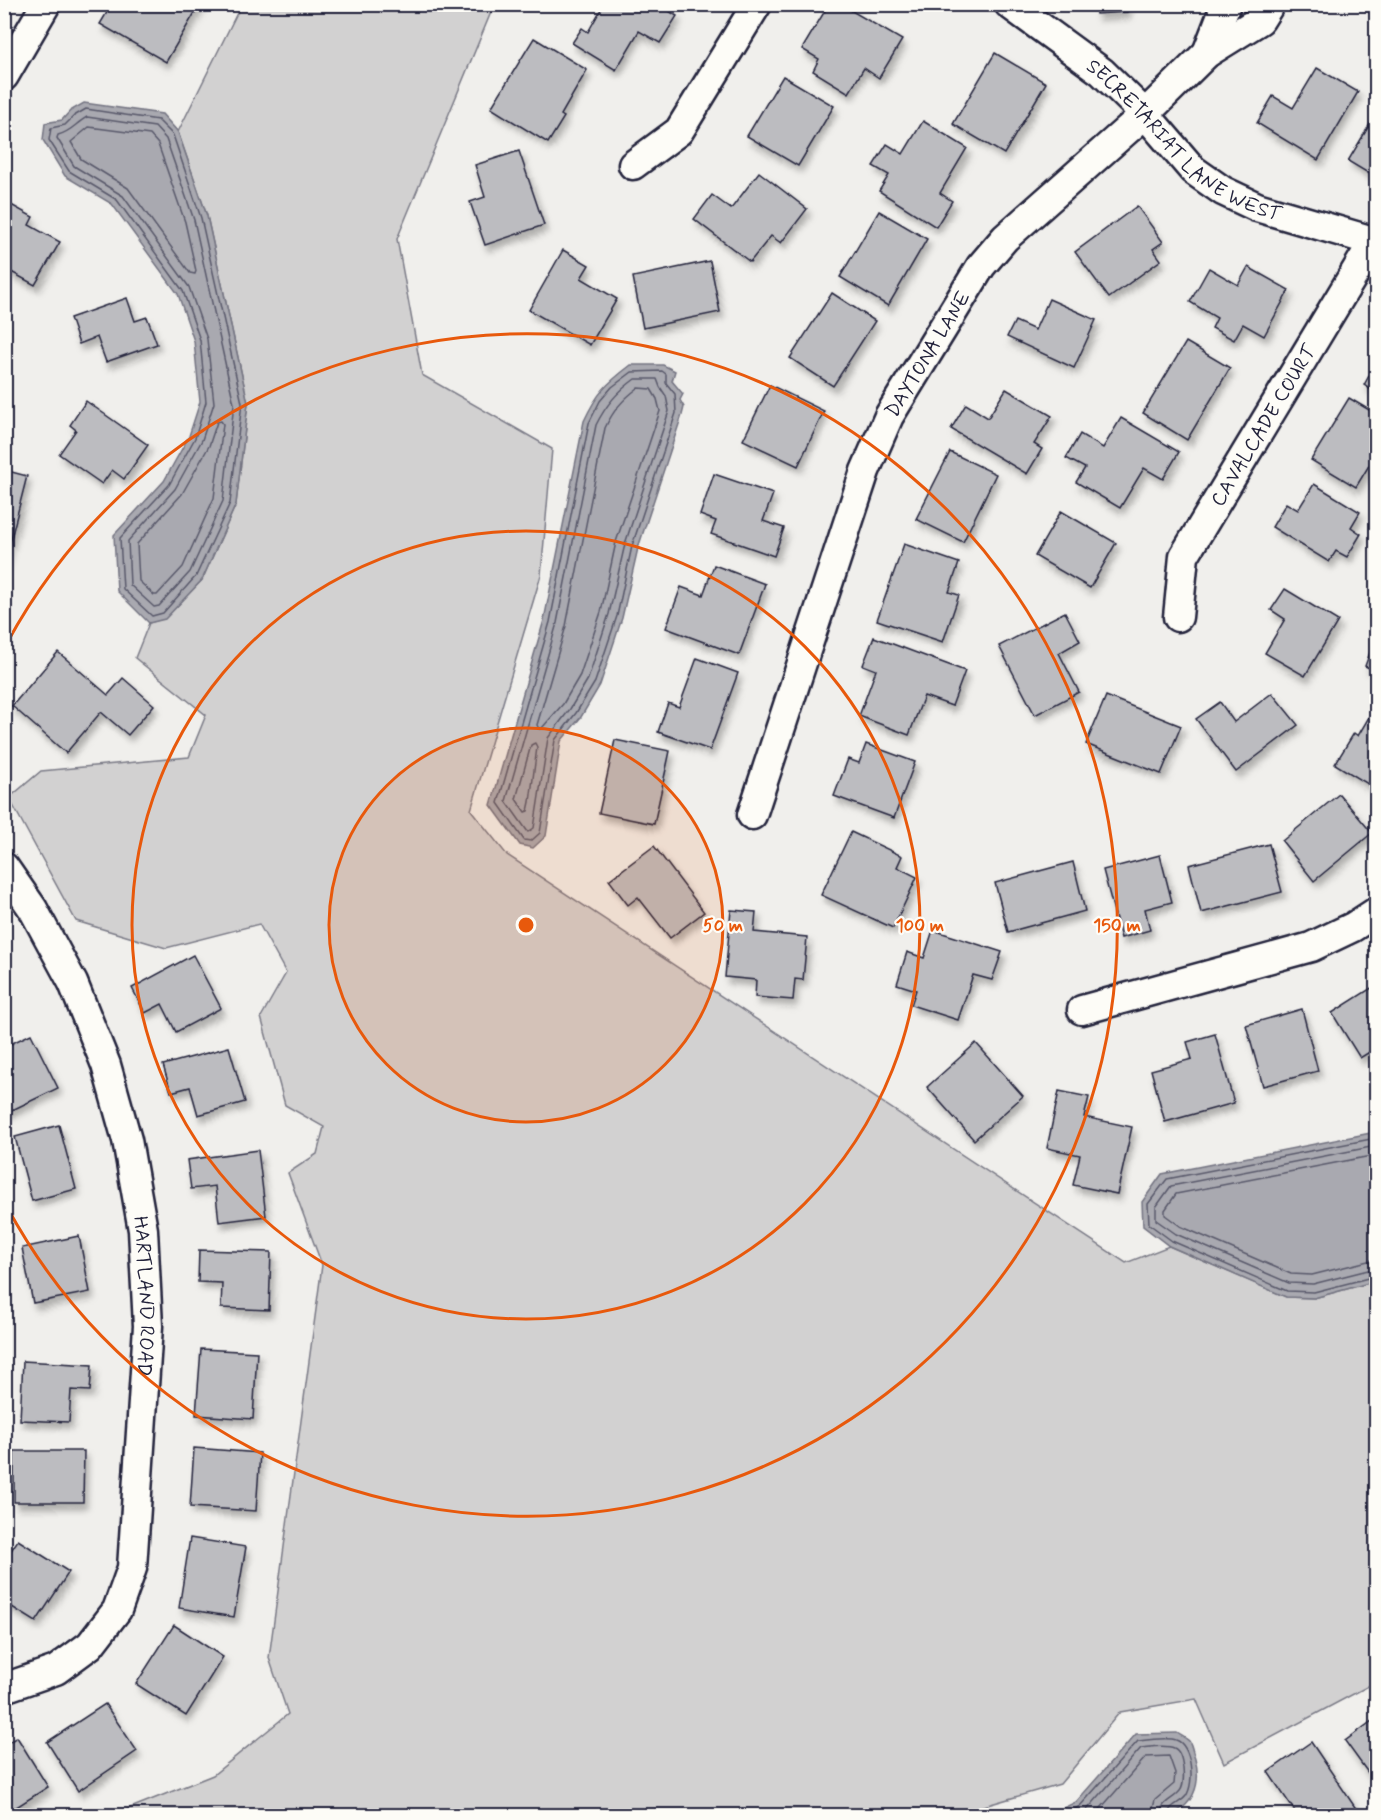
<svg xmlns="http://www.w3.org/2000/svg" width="1381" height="1820" font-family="Mynerve,sans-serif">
<defs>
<filter id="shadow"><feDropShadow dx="3.5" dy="6" stdDeviation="3" flood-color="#0004"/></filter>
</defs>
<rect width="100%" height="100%" fill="#f0efec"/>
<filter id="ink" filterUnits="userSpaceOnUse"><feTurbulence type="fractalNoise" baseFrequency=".0167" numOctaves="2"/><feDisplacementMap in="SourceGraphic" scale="12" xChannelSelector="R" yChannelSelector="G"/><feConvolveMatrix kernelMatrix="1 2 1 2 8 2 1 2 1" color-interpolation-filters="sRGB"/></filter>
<g filter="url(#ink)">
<polygon fill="#d2d1d1" stroke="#7a7a86" stroke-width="1.5" points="241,5 494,5 397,239 422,375 552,449 541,575 471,810 507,855 1126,1263 1169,1246 1286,1297 1314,1298 1376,1281 1376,1682 1224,1763 1196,1699 1120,1712 1060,1784 953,1815 113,1815 213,1775 288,1714 269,1658 322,1265 288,1173 317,1154 324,1127 285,1105 261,1017 286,973 259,924 166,948 76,921 9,798 41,771 189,757 206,715 135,658 149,623 165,618 202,580 236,504 248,403 207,216 178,132"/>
<g fill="#a9a9b0" stroke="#737381" stroke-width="1.5">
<polygon points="84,103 162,114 178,132 207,216 248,403 236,504 202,580 165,619 149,623 117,591 114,535 164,481 189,436 200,402 194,341 178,294 112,204 65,176 43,140 45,123 62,120 70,111"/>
<path d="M631 365H663L675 371 672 381 683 394 680 400 684 407 682 415 638 548 622 618 600 685 581 717 561 741 546 836 533 848 520 845 491 805 544 620 584 421C597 393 606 384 631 365Z"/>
<polygon points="1376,1132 1376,1281 1314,1298 1286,1297 1169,1246 1143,1226 1142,1202 1162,1174"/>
<path d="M1177 1733C1180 1735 1186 1738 1189 1741 1192 1745 1193 1754 1195 1759 1202 1784 1193 1808 1167 1816L1049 1815 1076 1802 1136 1734Z"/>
</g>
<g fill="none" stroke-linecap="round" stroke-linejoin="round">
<g stroke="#58586a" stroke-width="1.5">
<polygon points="86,109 158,120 173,135 201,218 242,403 230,503 196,576 163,613 152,616 123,589 120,538 169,485 195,438 206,402 200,340 183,291 117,200 69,171 49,140 51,128 65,125 74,116"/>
<path d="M87 117 155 127 166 139 194 220 234 404 223 501 190 572 159 606 154 607 130 585 128 541 175 489 202 440 214 403 207 339 189 287 123 196 74 166 57 138 58 135C71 132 76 123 87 117Z"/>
<polygon points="89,127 150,135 158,144 185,222 196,271 195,274 190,273 128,188 81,159 71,142"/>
<polygon points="662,371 666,374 666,383 675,394 676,413 632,546 617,616 595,682 576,713 555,740 540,833 531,841 524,840 498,803 550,622 589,423 600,401 612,387 632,372"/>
<path d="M635 379H657L660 387 666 396 669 411 625 544 609 614 588 679 570 709 548 738 534 828 528 832 506 801 557 623 596 425C606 405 617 392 635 379Z"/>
<path d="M638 388 651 389 657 399 660 411 616 542 601 612 580 675 563 704 542 728 539 729 537 725 566 626 605 428C613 411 622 400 638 388Z"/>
<polygon points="221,421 223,424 214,498 183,567 157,595 154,595 139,581 137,544 182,494 209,446 217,422"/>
<polygon points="535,743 537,747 530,802 528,811 525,812 516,799 531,745"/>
<polyline points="1376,1138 1167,1179 1148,1204 1149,1224 1172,1241 1287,1291 1314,1292 1376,1276"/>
<polyline points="1376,1146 1171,1186 1156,1207 1156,1220 1176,1234 1289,1283 1313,1284 1376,1268"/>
<polyline points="1376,1155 1176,1194 1165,1210 1165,1215 1180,1226 1291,1274 1312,1275 1376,1259"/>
<path d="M1063 1816 1080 1806 1138 1741C1146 1740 1169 1737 1176 1740 1192 1745 1195 1783 1186 1796 1180 1804 1169 1805 1167 1816"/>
<path d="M1079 1816 1086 1811 1141 1748C1150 1747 1166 1744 1174 1748 1184 1752 1186 1784 1180 1791 1172 1801 1161 1801 1160 1816"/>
<polyline points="1094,1816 1146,1757 1169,1756 1175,1773 1174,1784 1155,1800 1151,1816"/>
</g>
</g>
<g fill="#bcbcc0" stroke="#22223b" stroke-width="1.5" filter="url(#shadow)">
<polygon points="112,4 200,4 166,62 100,24"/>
<polygon points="604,4 658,4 677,16 660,43 639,31 616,70 572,43 582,28 588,32"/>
<polygon points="829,4 840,4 902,40 879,78 864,68 849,93 813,71 819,59 802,49"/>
<polygon points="1095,4 1127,4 1127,12 1096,14"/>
<polygon points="534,38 587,70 561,115 564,117 548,143 491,108"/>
<polygon points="995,53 1046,83 1004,154 953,124"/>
<polygon points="1317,68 1358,92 1318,160 1257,123 1273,96 1293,108"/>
<polygon points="783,76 834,106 798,166 747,136"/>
<polygon points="1376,114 1376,170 1373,176 1348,161"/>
<polygon points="923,121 967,148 940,193 952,201 936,227 879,191 889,175 873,166 887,144 903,154"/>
<polygon points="519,151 544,225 485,245 470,202 485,197 475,165"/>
<polygon points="759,172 807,209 781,243 771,236 750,262 694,219 712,195 731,209"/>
<polygon points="4,201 33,217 29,225 60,242 35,285 4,268"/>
<polygon points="1137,206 1163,242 1153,249 1161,260 1109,298 1075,252"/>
<polygon points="879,211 927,239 888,306 840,277"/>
<polygon points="563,250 589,265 581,278 617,299 590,345 529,310"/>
<polygon points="710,261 720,312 643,328 633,277"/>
<polygon points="1248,267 1289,290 1264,336 1243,324 1234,340 1212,328 1217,318 1190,302 1209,268 1238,285"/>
<polygon points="832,293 875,321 833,386 790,358"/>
<polygon points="127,298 135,321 147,317 157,344 106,362 97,337 79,344 70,318"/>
<polygon points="1049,299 1096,320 1074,368 1007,337 1015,321 1035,330"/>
<polygon points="1186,342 1230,368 1187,440 1143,413"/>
<polygon points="1376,363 1376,393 1364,385"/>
<polygon points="770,385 824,411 798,466 743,440"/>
<polygon points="1006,389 1052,416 1034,444 1042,449 1027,474 951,429 966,404 988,418"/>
<polygon points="1349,398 1376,414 1376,454 1356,487 1311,460"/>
<polygon points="86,401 148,445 124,479 112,470 102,484 59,454 76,430 70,425"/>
<polygon points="1121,418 1179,452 1163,479 1144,468 1120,508 1076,482 1085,468 1066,458 1080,434 1103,448"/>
<polygon points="950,452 996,474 963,542 916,519"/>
<polygon points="4,470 27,476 4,566"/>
<polygon points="714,474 773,494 763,521 784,528 774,556 711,534 716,521 700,515"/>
<polygon points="1314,484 1360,512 1351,527 1361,534 1347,557 1336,551 1329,562 1272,527 1286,503 1298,510"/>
<polygon points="1061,511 1116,543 1090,588 1035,556"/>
<polygon points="904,544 959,563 949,592 959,595 943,642 877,620"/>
<polygon points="714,565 765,584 739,655 666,628 681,587 703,595"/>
<polygon points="1285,589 1338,621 1305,676 1265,653 1285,619 1271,610"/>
<polygon points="1065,612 1080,641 1059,653 1079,692 1035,715 999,646"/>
<polygon points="874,637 965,671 952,706 924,696 909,735 859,716 876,670 863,665"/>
<polygon points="1375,639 1376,640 1376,671 1365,666"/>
<polygon points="58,652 108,695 123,678 154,705 128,735 101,712 66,753 12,706"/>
<polygon points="697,658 738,673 710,750 658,732 668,703 679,707"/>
<polygon points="1272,693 1298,725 1236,772 1196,719 1220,702 1234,722"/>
<polygon points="1106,696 1181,726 1161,774 1086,744"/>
<polygon points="1376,705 1376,789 1335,764 1354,733 1358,736"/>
<polygon points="615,740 670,751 654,824 599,813"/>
<polygon points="866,744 915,762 894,818 834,796 848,759 859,763"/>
<polygon points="1339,794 1372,833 1314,881 1282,841"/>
<polygon points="851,832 902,856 897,867 917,877 893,928 821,895"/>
<polygon points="1269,844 1282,892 1201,913 1189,865"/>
<polygon points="654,846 704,912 670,938 638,897 628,905 609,880"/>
<polygon points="1160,855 1172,902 1145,909 1150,930 1121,938 1103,870"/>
<polygon points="1073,862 1085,911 1008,932 995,883"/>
<polygon points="731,910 756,912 754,932 807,937 803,980 795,979 793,1000 755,997 756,980 725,977"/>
<polygon points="933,930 1002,952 992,980 973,975 958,1020 911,1005 916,990 897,984 907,952 924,958"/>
<polygon points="193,955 221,1008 176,1032 162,1004 145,1013 132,988"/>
<polygon points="1376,985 1376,1048 1360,1058 1332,1013"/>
<polygon points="1302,1009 1318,1071 1263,1086 1246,1025"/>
<polygon points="31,1034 58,1088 4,1114 4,1047"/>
<polygon points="1215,1034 1234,1103 1165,1122 1151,1070 1192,1059 1187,1042"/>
<polygon points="976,1043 1023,1096 974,1140 927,1087"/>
<polygon points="229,1047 245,1102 198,1115 190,1087 171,1092 163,1065"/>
<polygon points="1059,1091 1089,1097 1084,1117 1132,1127 1117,1194 1073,1185 1080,1155 1047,1148"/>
<polygon points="59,1125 76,1189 32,1201 15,1137"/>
<polygon points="258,1150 266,1216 219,1222 215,1186 191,1189 187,1160"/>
<polygon points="79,1236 90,1292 33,1303 22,1248"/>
<polygon points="199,1250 271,1252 269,1310 221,1308 222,1283 198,1282"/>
<polygon points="201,1349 257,1352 253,1419 196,1415"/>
<polygon points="23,1361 92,1365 90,1391 71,1390 69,1422 20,1420"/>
<polygon points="194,1448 260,1453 256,1511 190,1507"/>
<polygon points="14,1451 84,1451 83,1502 14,1502"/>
<polygon points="190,1538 246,1547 234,1617 179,1608"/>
<polygon points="18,1540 69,1572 36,1622 4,1602 4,1561"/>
<polygon points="174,1625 223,1657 186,1716 136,1684"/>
<polygon points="105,1704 137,1751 78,1791 47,1742"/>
<polygon points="1376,1718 1376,1779 1374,1781 1345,1741"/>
<polygon points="17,1737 48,1787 4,1815 4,1745"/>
<polygon points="1311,1742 1361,1816 1323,1816 1318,1809 1308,1816 1298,1816 1268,1772"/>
</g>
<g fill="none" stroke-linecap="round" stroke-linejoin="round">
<g stroke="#22223b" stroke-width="33">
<g id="street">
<path id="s1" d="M1009 4 1102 72 1145 114 1193 170 1223 191 1257 207 1376 242"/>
<polyline points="1207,53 1226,4"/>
<polyline points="4,76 46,4"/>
<polyline points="633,165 679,131 757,4"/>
<path id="s2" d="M1178 617 1184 556 1374 241"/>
<path id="s3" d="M752 815 865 471 889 416 981 266 1005 238 1145 114 1207 53 1260 20 1270 4"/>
<path id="s4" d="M4 867 33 909 73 983 106 1065 127 1140 143 1230 148 1326 132 1568 117 1610 90 1645 56 1670 4 1688"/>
<polyline points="1082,1010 1311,947 1353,927 1376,912"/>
</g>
</g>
<use href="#street" stroke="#fdfcf7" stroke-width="28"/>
</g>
</g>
<circle cx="526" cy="925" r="197" fill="#e8590c" fill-opacity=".12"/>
<g fill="none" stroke="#e8590c" stroke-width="3">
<circle cx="526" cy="925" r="197"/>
<circle cx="526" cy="925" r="394"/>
<path d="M7 643A591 591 0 1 1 7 1207"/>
</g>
<g text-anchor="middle" stroke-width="4.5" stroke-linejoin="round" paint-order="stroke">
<g font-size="20" fill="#22223b" stroke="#fdfcf7">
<text dy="7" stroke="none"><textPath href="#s1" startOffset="224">SECRETARIAT LANE WEST</textPath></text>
<text dy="7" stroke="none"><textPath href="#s3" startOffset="495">DAYTONA LANE</textPath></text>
<text dy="7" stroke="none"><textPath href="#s2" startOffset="214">CAVALCADE COURT</textPath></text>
<text dy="7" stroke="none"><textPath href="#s4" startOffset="459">HARTLAND ROAD</textPath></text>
</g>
</g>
<circle cx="526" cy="925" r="9" fill="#e8590c" stroke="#fdfcf7" stroke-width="3"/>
<g font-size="18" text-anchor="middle" font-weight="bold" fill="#e8590c" stroke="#fdfcf7" stroke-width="4.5" stroke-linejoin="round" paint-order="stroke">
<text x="723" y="931">50 m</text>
<text x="920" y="931">100 m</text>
<text x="1117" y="931">150 m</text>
</g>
<rect width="1381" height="1820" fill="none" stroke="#fdfcf7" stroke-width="24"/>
<rect x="12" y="12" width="1357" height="1796" fill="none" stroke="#22223b" stroke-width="2" filter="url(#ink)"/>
</svg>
